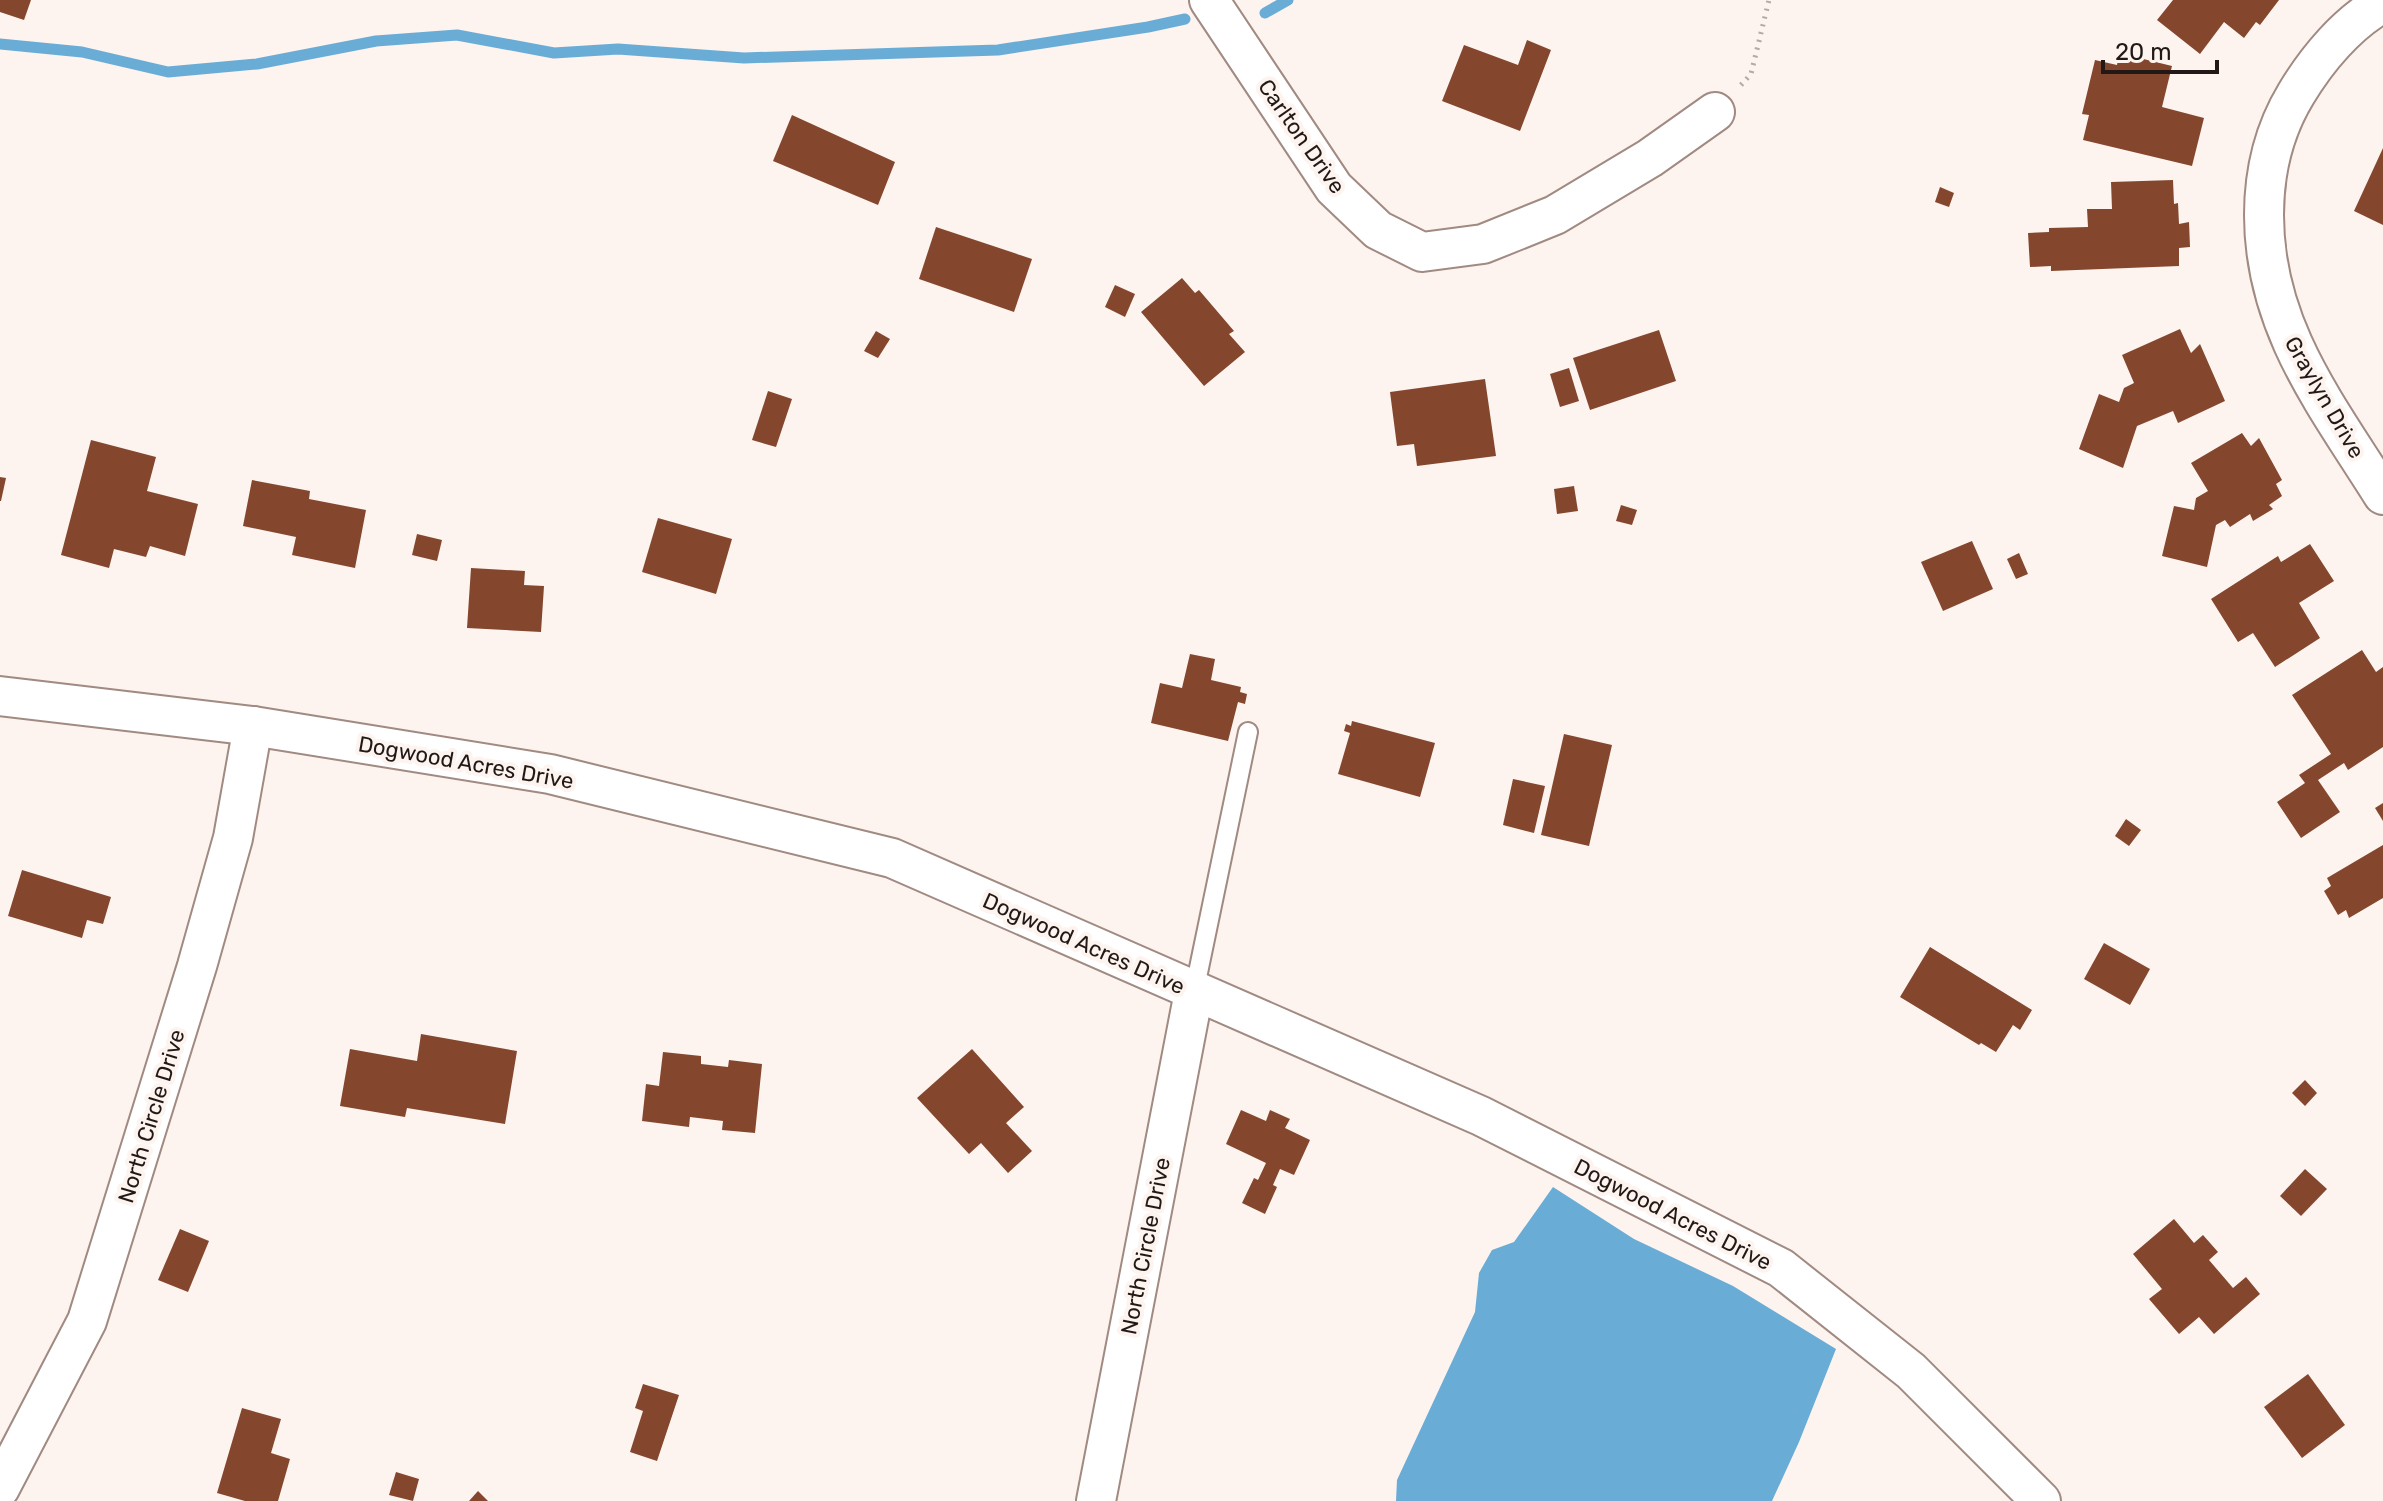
<svg xmlns="http://www.w3.org/2000/svg" width="2383" height="1501" font-family="Rubik,sans-serif">
<rect width="100%" height="100%" fill="#fdf3ef"/>
<polygon fill="#69acd6" points="1553,1187 1634,1239 1733,1286 1836,1349 1799,1442 1772,1501 1396,1501 1397,1480 1475,1312 1479,1273 1492,1250 1514,1242"/>
<g fill="none" stroke-linecap="round" stroke-linejoin="round">
<g stroke="#69acd6" stroke-width="11">
<polyline points="1265,13 1288,0"/>
<polyline points="0,44 82,52 168,72 257,64 376,41 457,35 554,53 618,49 744,58 998,50 1148,27 1185,19"/>
</g>
</g>
<g fill="#84472e">
<polygon points="0,0 31,0 24,20 0,12"/>
<polygon points="2173,0 2279,0 2260,25 2256,22 2244,38 2224,22 2200,54 2157,20"/>
<polygon points="1527,40 1551,50 1520,131 1442,101 1464,45 1518,65"/>
<polygon points="2119,53 2172,66 2162,107 2204,118 2192,166 2083,140 2089,115 2082,114 2095,60 2117,65"/>
<polygon points="792,115 895,162 878,205 773,161"/>
<polygon points="2383,148 2383,225 2354,211"/>
<polygon points="2173,180 2174,204 2178,203 2179,224 2189,222 2190,247 2179,248 2179,266 2051,271 2051,266 2030,267 2028,233 2049,232 2049,228 2088,227 2087,209 2112,209 2111,182"/>
<polygon points="1940,187 1954,193 1949,207 1935,202"/>
<polygon points="936,227 1032,259 1014,312 919,279"/>
<polygon points="1182,278 1195,293 1199,290 1234,331 1229,334 1245,352 1204,386 1141,312"/>
<polygon points="1115,285 1135,294 1125,317 1105,307"/>
<polygon points="2180,329 2191,353 2200,344 2225,401 2178,423 2173,411 2137,426 2123,468 2079,449 2099,394 2119,402 2124,388 2134,383 2122,355"/>
<polygon points="1659,330 1676,381 1590,410 1573,358"/>
<polygon points="876,331 890,339 878,358 864,351"/>
<polygon points="1569,368 1579,401 1560,407 1550,374"/>
<polygon points="1485,379 1496,456 1417,466 1414,444 1397,446 1390,392"/>
<polygon points="768,391 792,399 776,447 752,440"/>
<polygon points="2242,433 2251,446 2259,438 2282,480 2276,484 2282,496 2269,505 2273,509 2253,521 2250,514 2230,527 2225,520 2216,525 2207,567 2162,556 2174,506 2194,510 2196,498 2208,491 2191,463"/>
<polygon points="91,440 156,457 147,491 198,504 185,556 150,546 146,557 114,549 109,568 61,555"/>
<polygon points="0,477 6,478 1,501 0,501"/>
<polygon points="252,480 310,491 309,499 366,510 355,568 292,555 296,537 243,526"/>
<polygon points="1574,486 1578,511 1557,514 1554,489"/>
<polygon points="1621,505 1637,510 1632,525 1616,521"/>
<polygon points="658,518 732,539 716,594 642,572"/>
<polygon points="417,534 442,540 437,561 412,555"/>
<polygon points="1972,541 1993,589 1943,611 1921,562"/>
<polygon points="2310,544 2334,581 2299,603 2320,638 2275,667 2253,633 2238,642 2211,599 2278,556 2281,562"/>
<polygon points="2019,553 2028,574 2016,579 2007,559"/>
<polygon points="471,568 525,571 524,585 544,586 541,632 467,628"/>
<polygon points="2362,650 2376,672 2383,667 2383,747 2348,770 2344,763 2318,780 2340,812 2301,838 2277,802 2305,783 2299,775 2331,754 2292,695"/>
<polygon points="1190,654 1215,659 1211,680 1241,687 1240,692 1247,694 1245,704 1238,702 1228,741 1151,723 1160,683 1182,688"/>
<polygon points="1352,721 1435,743 1420,797 1338,774 1350,733 1344,731 1346,724 1351,726"/>
<polygon points="1564,734 1612,745 1589,846 1541,835"/>
<polygon points="1513,779 1545,786 1534,833 1503,825"/>
<polygon points="2383,803 2383,821 2375,808"/>
<polygon points="2126,819 2141,830 2129,846 2115,836"/>
<polygon points="2383,845 2383,898 2349,918 2346,910 2338,915 2324,891 2331,886 2327,878"/>
<polygon points="22,870 111,897 103,924 87,920 82,938 8,916"/>
<polygon points="2104,943 2150,969 2130,1005 2084,979"/>
<polygon points="1930,947 2032,1010 2020,1030 2013,1025 1996,1052 1981,1043 1979,1045 1900,997"/>
<polygon points="421,1034 517,1051 505,1124 407,1108 405,1117 340,1106 350,1049 417,1061"/>
<polygon points="972,1049 1024,1107 1006,1123 1032,1151 1008,1173 981,1143 969,1154 917,1098"/>
<polygon points="663,1052 701,1056 701,1064 728,1067 729,1060 762,1064 755,1133 722,1130 723,1121 690,1117 689,1127 642,1121 646,1084 659,1086"/>
<polygon points="2305,1080 2317,1093 2305,1106 2292,1093"/>
<polygon points="1241,1110 1266,1121 1270,1110 1290,1119 1285,1128 1310,1140 1294,1175 1280,1169 1273,1185 1277,1187 1265,1214 1242,1203 1254,1178 1258,1180 1266,1163 1226,1144"/>
<polygon points="2305,1169 2327,1189 2301,1216 2280,1196"/>
<polygon points="2174,1219 2194,1243 2203,1235 2218,1252 2209,1260 2233,1288 2246,1277 2260,1294 2214,1334 2199,1317 2179,1334 2149,1299 2162,1289 2133,1254"/>
<polygon points="180,1229 209,1241 188,1292 158,1280"/>
<polygon points="2308,1374 2345,1425 2302,1458 2264,1407"/>
<polygon points="643,1384 679,1395 657,1461 630,1452 643,1411 635,1408"/>
<polygon points="242,1408 281,1419 271,1453 290,1459 278,1501 245,1501 217,1493"/>
<polygon points="396,1472 419,1479 413,1501 389,1495"/>
<polygon points="478,1491 488,1501 469,1501"/>
</g>
<g fill="none" stroke-linecap="round" stroke-linejoin="round">
<g stroke="#a08a81" stroke-width="22">
<polyline id="service" points="1194,992 1248,732"/>
</g>
<g stroke="#a08a81" stroke-width="42">
<g id="minor">
<polyline points="1209,0 1334,188 1378,230 1422,252 1483,244 1555,215 1650,158 1715,112"/>
<path d="M2383 3C2347 23 2317 59 2296 94 2273 132 2264 171 2264 215 2264 327 2326 404 2383 495"/>
<polyline points="0,696 253,726 550,774 892,858 1481,1116 1781,1268 1911,1371 2041,1501"/>
<polyline points="0,1488 87,1321 197,966 233,838 253,726"/>
<polyline points="1096,1501 1194,992"/>
</g>
</g>
<polyline stroke="#b3a9a6" stroke-width="5" stroke-dasharray="2 6" stroke-linecap="butt" points="1741,85 1751,74 1769,0"/>
<use href="#service" stroke="#fff" stroke-width="18"/>
<use href="#minor" stroke="#fff" stroke-width="38"/>
</g>
<g text-anchor="middle" stroke-width="8" stroke-linejoin="round" paint-order="stroke">
<g font-size="22" fill="#221916" stroke="#fdf3ef">
<text transform="translate(1302 136) rotate(55)" y="8">Carlton Drive</text>
<text transform="translate(2325 397) rotate(60)" y="8">Graylyn Drive</text>
<text transform="translate(466 762) rotate(10)" y="8">Dogwood Acres Drive</text>
<text transform="translate(1084 943) rotate(24)" y="8">Dogwood Acres Drive</text>
<text transform="translate(151 1116) rotate(-73)" y="8">North Circle Drive</text>
<text transform="translate(1673 1214) rotate(27)" y="8">Dogwood Acres Drive</text>
<text transform="translate(1145 1246) rotate(-79)" y="8">North Circle Drive</text>
</g>
</g>
<path d="M2103 60v12h114v-12" fill="none" stroke="#221916" stroke-width="4"/>
<text x="2115" y="60" font-size="24" fill="#221916" stroke="#fdf3ef" stroke-width="6" paint-order="stroke">20 m</text>
</svg>
